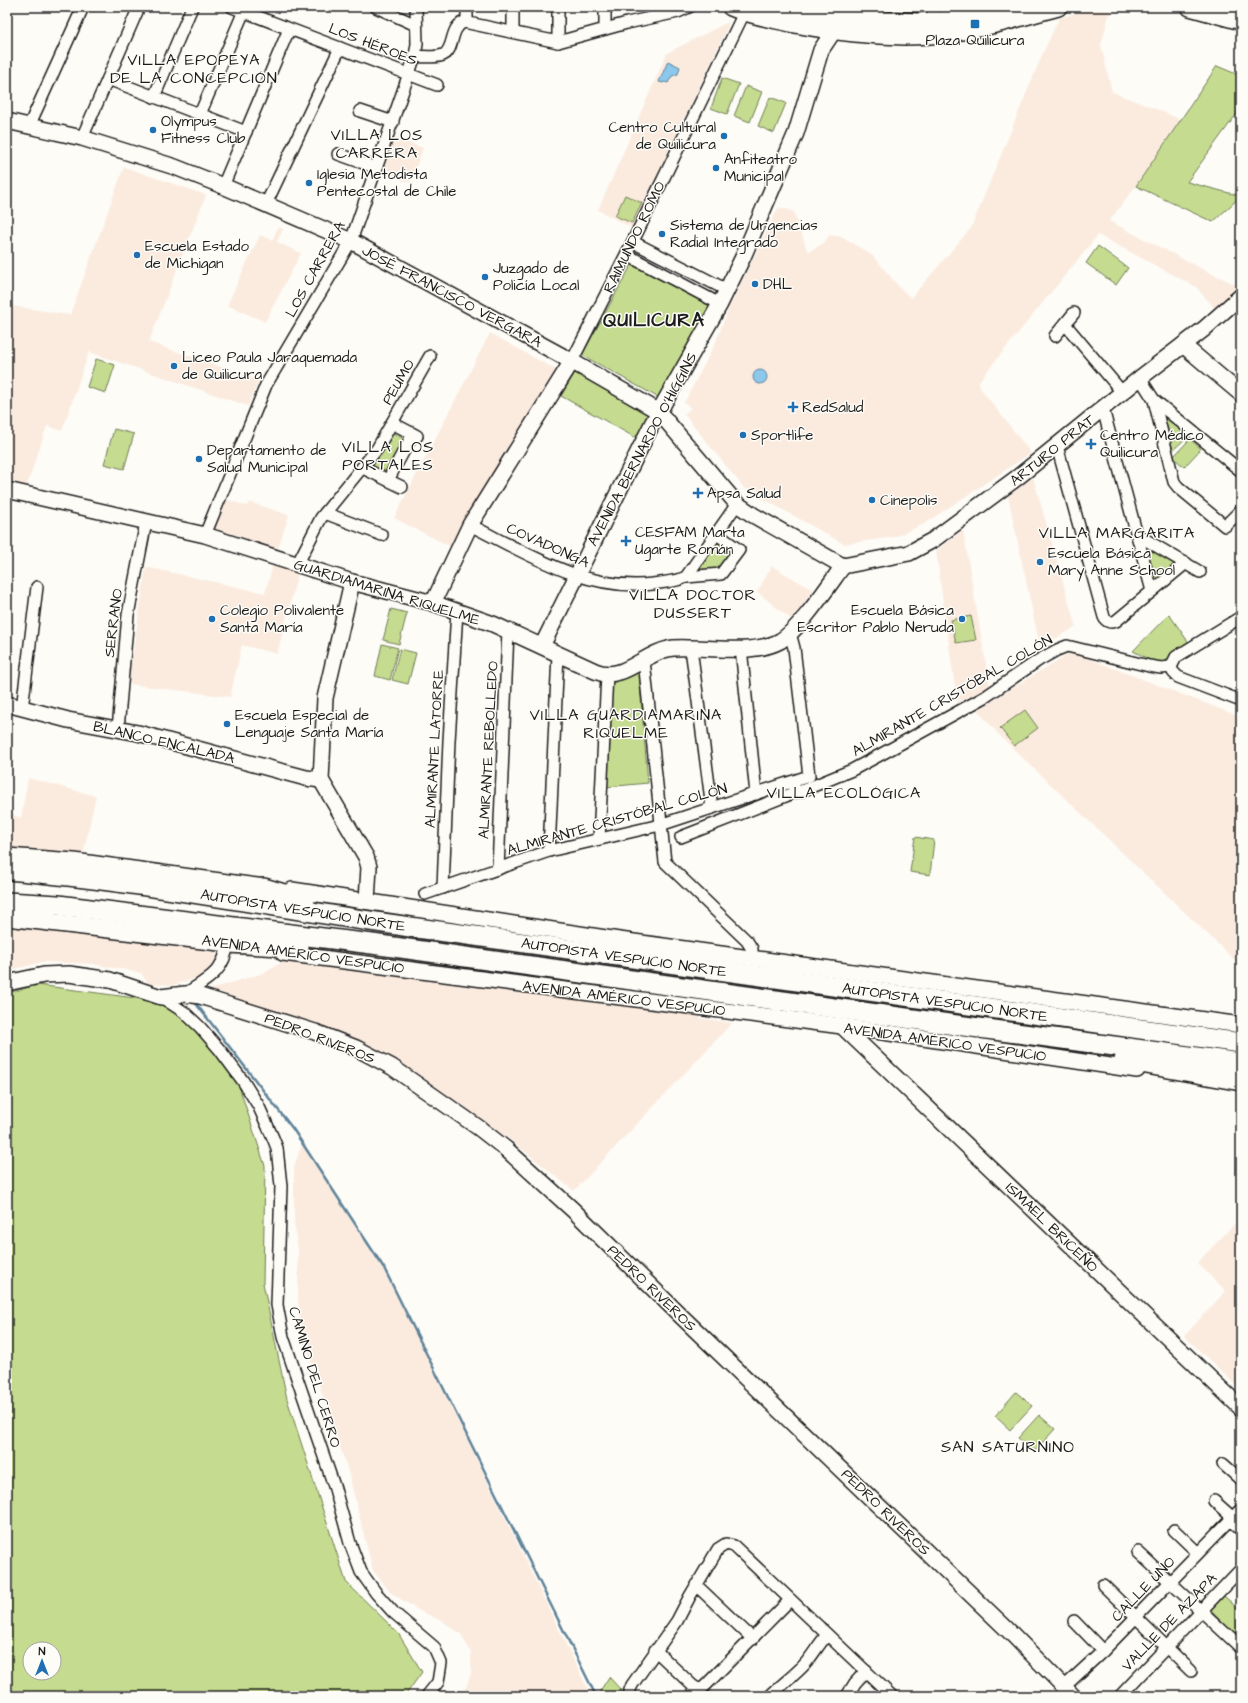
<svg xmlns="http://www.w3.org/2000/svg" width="1248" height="1703" font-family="'Architects Daughter',sans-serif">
<rect width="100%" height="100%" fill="#fdfcf7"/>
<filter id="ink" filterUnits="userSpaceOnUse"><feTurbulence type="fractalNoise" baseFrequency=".025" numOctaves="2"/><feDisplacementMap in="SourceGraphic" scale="8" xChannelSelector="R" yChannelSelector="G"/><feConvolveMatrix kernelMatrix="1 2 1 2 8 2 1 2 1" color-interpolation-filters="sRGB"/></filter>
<g filter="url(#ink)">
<g fill="#fbebdf">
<polygon points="1098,7 1111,7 1101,45 1112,92 1159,110 1181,120 1136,186 1109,221 1206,271 1241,287 1241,288 1217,311 1196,287 1098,235 979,381 980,388 1031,453 924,524 895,537 844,544 744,488 684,414 691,408 684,403 715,344 729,308 778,208 787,209 794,212 807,250 810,251 824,243 829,235 843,237 873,256 900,288 911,298 971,228 1042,55 1059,18"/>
<polygon points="728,22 728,27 632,228 598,210 667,53"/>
<polygon points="390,136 423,148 410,183 378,171"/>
<polygon points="124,167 206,195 149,342 259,380 248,406 89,352 62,431 47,426 26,488 7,484 7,321 12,306 70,315"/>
<polygon points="278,227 283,229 277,242 301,253 265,322 227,305 260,235 272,240"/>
<polygon points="490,333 558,371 453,548 394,518"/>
<polygon points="1033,477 1076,627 1040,647 1008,496"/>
<polygon points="225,499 247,506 249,502 289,515 277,552 214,531"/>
<polygon points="963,530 990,688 957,702 936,551"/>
<polygon points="273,565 298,573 277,654 242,645 230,697 128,684 146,567 265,593"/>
<polygon points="772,566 813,590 792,620 757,592"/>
<polygon points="1071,652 1241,717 1241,966 1003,739 977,710"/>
<polygon points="28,778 96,796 83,855 7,848 11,814 21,818"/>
<polygon points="7,926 216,951 216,966 210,974 173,985 148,984 141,973 93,964 43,962 7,971"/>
<polygon points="282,962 700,1015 700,1018 732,1023 574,1191 508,1138 370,1045 220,992 206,991 266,972"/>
<polygon points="302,1144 381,1261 591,1696 463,1696 471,1673 471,1653 461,1634 442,1621 420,1611 391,1593 373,1571 348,1471 302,1334 298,1301 298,1249 294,1222 294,1166"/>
<polygon points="1241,1217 1241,1390 1184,1336 1226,1291 1197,1263"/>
</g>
<g fill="#c5db90" stroke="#707c56" fill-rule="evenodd">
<polygon points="1217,66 1241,76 1241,108 1187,182 1241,196 1213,222 1136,186"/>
<polygon points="722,78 739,84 727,114 711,108"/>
<polygon points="746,86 762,92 750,122 734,116"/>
<polygon points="770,97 786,103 774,133 758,126"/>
<polygon points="625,195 642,203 632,223 615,216"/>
<polygon points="1098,246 1128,268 1116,285 1086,263"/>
<polygon points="632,264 711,305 661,399 582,355"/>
<polygon points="96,359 115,365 106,393 87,387"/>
<polygon points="575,373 650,414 636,438 561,396"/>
<polygon points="1160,410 1188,436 1170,453"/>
<polygon points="114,429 134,434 124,469 104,464"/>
<polygon points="392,432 406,440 386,476 372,468"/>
<polygon points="1190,439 1201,449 1184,467 1173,457"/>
<polygon points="717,540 735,551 721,570 693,573"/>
<polygon points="1141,540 1175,560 1176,568 1154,586"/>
<polygon points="391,609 407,613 399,644 383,640"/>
<polygon points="1169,614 1189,643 1160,665 1133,651"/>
<polygon points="971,616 976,640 956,643 951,620"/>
<polygon points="382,644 398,648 390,680 375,676"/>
<polygon points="400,649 416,653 408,684 392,680"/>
<polygon points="639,673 648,783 606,787 609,682 615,682"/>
<polygon points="1025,710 1038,728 1014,746 1000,728"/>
<polygon points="915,837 934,840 930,875 910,872"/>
<path d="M38 985 165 1002 233 1068 265 1166 263 1283 287 1399 346 1582 398 1633 422 1672 405 1696H7V993ZM30 1649H54V1673H30Z"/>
<polygon points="1016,1392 1032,1406 1010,1430 995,1416"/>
<polygon points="1039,1415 1055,1429 1034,1452 1018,1438"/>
<polygon points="1224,1596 1241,1611 1241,1641 1211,1610"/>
<polygon points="609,1677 621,1690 622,1696 602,1696 600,1691"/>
</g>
<g fill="#8cc8ec" stroke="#5f8399">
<polygon points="668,61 680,67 678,74 672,76 668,83 664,82 663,83 659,82"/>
<circle cx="760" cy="377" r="7"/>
</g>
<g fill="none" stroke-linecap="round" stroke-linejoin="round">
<polyline stroke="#5f8399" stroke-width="2.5" points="194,1001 293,1129 384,1268 596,1696"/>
<g stroke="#1c1c1c" stroke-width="14">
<g id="street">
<polyline points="232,7 437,85"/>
<polyline points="376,7 416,25"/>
<polyline points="467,7 467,22"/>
<polyline points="513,7 513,32"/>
<polyline points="558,7 558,42"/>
<polyline points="605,7 605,29"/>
<polyline points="932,21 934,7"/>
<path d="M415 56C424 57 434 58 443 55 455 50 449 28 464 22L558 42 627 23 678 12 689 7"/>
<polyline points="108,79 246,132"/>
<polyline points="154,97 192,7"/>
<polyline points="360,111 393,122"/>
<polyline points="200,114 244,11"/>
<polyline points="29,126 83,7"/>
<polyline points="82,138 139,7"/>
<polyline points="338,154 377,168"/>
<polyline points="223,186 289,29"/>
<polyline points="266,204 340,48"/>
<polyline points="633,242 727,290"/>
<polyline points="627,255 720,304"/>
<polyline points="1065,324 1122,392"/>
<polyline points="1055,336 1074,313"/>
<polyline points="572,361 633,241 744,13"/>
<polyline points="1140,378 1154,400 1174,482 1178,487 1225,526 1241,510"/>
<polyline points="1154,400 1241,471"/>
<polyline points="1103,409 1152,591"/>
<polyline points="392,423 417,436"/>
<path d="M1057 446 1104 617C1106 622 1111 623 1116 621L1186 563"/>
<polyline points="363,468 402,487"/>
<polyline points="388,480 413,434"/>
<polyline points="325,513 382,535"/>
<path d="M470 525C528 554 587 592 653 584 664 582 675 582 686 577L737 504"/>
<polyline points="1136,534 1200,572"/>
<polyline points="205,535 266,385 351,241 415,56 417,44 416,7"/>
<polyline points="297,565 321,518 377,449 430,356"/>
<polyline points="686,577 721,574 739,550 717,534"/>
<polyline points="691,648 712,808"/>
<polyline points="741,648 756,794"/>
<polyline points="644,660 665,862 747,941 752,949 752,959"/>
<polyline points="1171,667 1176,657 1241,617"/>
<polyline points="1171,667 1173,672 1178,677 1241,701"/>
<polyline points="22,709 37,587"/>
<polyline points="118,729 128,615 146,522"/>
<polyline points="794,782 794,791 799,792 852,770 878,756 985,697 1039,660 1057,650 1067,646 1149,666 1161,668 1171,667"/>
<polyline points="681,837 796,792"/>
<polyline points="599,839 607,674"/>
<polyline points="549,851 558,654"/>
<polyline points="498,869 508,631"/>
<polyline points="443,888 449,741 457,611"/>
<polyline points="425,894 549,851 660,825 809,776 794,648 790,633"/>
<path d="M185 994C208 979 224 972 228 943"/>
<polyline points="161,997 184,1012 200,1027 220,1050 243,1081 258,1105 273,1138 277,1148 281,1186 277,1305 283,1337 335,1489 350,1543 361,1572 376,1593 393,1612 434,1647 438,1656 441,1663 438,1682 427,1696"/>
<polyline points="1223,1464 1241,1480"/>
<polyline points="1214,1501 1232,1517"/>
<polyline points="1230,1520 1241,1530"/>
<polyline points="1174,1530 1198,1553"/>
<polyline points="1138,1552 1241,1648"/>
<polyline points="696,1585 753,1639"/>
<polyline points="1103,1585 1191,1671"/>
<polyline points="1074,1621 1103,1651"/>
<polyline points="655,1650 693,1686 698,1689 703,1688 790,1600"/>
<polyline points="1064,1687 1103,1651 1241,1509"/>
<polyline points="630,1696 630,1690 632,1685 677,1621 690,1596 718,1549 726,1544 734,1546 892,1696"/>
<path d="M770 1696C781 1685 794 1676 805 1664 813 1655 818 1645 827 1635"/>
<polyline points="847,1696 855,1683 866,1671"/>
<polyline points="1120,1696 1241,1569"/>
</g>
</g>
<g stroke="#1c1c1c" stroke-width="18">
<g id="secondary">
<polyline points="7,121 82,138 175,167 223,186 351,241 566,358 658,411 737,504 753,515 843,566"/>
<polyline points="1183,345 1241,394"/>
<path d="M7 490 205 535 352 582 433 603 493 624 595 671C622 683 643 654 668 649 676 647 685 648 693 648 720 648 756 654 780 641 800 629 829 585 843 566"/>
<polyline points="843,566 909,553 933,540 1018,477 1140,378 1204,329 1241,296"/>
<polyline points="352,582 325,698 321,780 366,857 369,867 367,901"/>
<polyline points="433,603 470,525 572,361"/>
<polyline points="542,646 652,424 720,304 743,257 796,133 821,50 833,32 836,7"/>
<polyline points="7,704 68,720 138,733 306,778 321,780"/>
<polyline points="292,890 619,940 1241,1025"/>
<polyline points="283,953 842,1026 1137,1070"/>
<polyline points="7,983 44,975 69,974 110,980 161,997 185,994 200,996 315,1032 356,1048 392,1067 479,1128 506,1149 573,1210 682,1317 1012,1634 1073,1696"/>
<polyline points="842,1026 1241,1408"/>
</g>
</g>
<g stroke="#1c1c1c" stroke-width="20">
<g id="primary">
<path d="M731 7C752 16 774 19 795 24 846 34 898 40 949 33 986 28 1022 17 1058 7"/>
<polyline points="770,7 822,16 918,22 961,18 1011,7"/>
<polyline points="1190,7 1241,21"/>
<polyline points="7,857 74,862 264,888"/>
<polyline points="7,917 228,943"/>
</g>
</g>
<g stroke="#1c1c1c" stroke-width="22">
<g id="highway">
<path d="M7 870C143 881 275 908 410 927 687 966 964 1005 1241 1043"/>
<polyline points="264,888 305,900"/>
<polyline points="7,902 58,905 372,944 949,1024 1241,1063"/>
<polyline points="228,943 299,947"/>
<polyline points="1124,1060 1241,1081"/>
</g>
</g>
<use href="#street" stroke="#fdfcf7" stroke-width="11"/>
<use href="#secondary" stroke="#fdfcf7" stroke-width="15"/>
<use href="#primary" stroke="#fdfcf7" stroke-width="17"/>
<use href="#highway" stroke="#fdfcf7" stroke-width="19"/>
</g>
</g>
<g fill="#1f6fb2" stroke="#fdfcf7" stroke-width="1.5">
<rect x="970" y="19" width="10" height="10" rx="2"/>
<circle cx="153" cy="130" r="4"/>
<circle cx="724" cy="136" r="4"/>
<circle cx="716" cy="168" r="4"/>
<circle cx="309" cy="183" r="4"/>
<circle cx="662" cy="234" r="4"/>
<circle cx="137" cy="255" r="4"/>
<circle cx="485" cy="277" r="4"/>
<circle cx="755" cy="284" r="4"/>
<circle cx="174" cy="366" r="4"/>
<path d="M791 401h4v4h4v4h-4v4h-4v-4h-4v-4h4z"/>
<circle cx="743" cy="435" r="4"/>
<path d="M1089 438h4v4h4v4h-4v4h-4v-4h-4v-4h4z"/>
<circle cx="199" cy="459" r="4"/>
<path d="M696 487h4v4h4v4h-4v4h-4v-4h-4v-4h4z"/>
<circle cx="872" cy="500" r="4"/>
<path d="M624 535h4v4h4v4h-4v4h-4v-4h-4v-4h4z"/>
<circle cx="1040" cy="562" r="4"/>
<circle cx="212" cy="619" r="4"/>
<circle cx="962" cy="619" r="4"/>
<circle cx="227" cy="724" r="4"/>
</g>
<g text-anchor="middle" stroke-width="3" stroke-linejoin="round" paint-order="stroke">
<g font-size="15" fill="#1c1c1c" stroke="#fdfcf7" text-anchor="start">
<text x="975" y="45" text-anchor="middle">Plaza Quilicura</text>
<text x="161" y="126">Olympus<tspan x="161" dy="17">Fitness Club</tspan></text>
<text x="716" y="132" text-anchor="end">Centro Cultural<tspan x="716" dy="17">de Quilicura</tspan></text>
<text x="724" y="164">Anfiteatro<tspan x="724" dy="17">Municipal</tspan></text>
<text x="317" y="179">Iglesia Metodista<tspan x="317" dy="17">Pentecostal de Chile</tspan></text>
<text x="670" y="230">Sistema de Urgencias<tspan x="670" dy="17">Radial Integrado</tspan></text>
<text x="145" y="251">Escuela Estado<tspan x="145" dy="17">de Michigan</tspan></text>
<text x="493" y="273">Juzgado de<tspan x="493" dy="17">Policía Local</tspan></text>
<text x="763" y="289">DHL</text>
<text x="182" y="362">Liceo Paula Jaraquemada<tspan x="182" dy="17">de Quilicura</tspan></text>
<text x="802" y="412">RedSalud</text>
<text x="751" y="440">Sportlife</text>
<text x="1100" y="440">Centro Médico<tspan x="1100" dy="17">Quilicura</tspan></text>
<text x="207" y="455">Departamento de<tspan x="207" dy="17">Salud Municipal</tspan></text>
<text x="707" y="498">Apsa Salud</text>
<text x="880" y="505">Cinepolis</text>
<text x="635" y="537">CESFAM Marta<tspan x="635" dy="17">Ugarte Román</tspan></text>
<text x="1048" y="558">Escuela Básica<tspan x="1048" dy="17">Mary Anne School</tspan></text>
<text x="220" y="615">Colegio Polivalente<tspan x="220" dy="17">Santa María</tspan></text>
<text x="954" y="615" text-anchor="end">Escuela Básica<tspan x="954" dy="17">Escritor Pablo Neruda</tspan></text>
<text x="235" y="720">Escuela Especial de<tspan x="235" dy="17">Lenguaje Santa María</tspan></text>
</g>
<g font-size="15" fill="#1c1c1c" stroke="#fdfcf7">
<text transform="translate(373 44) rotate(21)" y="5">LOS HÉROES</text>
<text transform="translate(634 237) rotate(-64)" y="5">RAIMUNDO ROMO</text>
<text transform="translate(315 269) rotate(-61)" y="5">LOS CARRERA</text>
<text transform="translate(452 296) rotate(28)" y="5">JOSÉ FRANCISCO VERGARA</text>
<text transform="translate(398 382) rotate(-60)" y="5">PEUMO</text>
<text transform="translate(642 449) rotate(-62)" y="5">AVENIDA BERNARDO O'HIGGINS</text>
<text transform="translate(1052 450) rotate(-39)" y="5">ARTURO PRAT</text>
<text transform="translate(548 545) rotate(24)" y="5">COVADONGA</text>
<text transform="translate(387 592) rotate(17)" y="5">GUARDIAMARINA RIQUELME</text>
<text transform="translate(113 623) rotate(-83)" y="5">SERRANO</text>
<text transform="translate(952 695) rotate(-30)" y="5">ALMIRANTE CRISTÓBAL COLÓN</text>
<text transform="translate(164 742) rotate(13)" y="5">BLANCO ENCALADA</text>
<text transform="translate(434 749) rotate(-87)" y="5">ALMIRANTE LATORRE</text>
<text transform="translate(488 750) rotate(-87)" y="5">ALMIRANTE REBOLLEDO</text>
<text transform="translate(617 819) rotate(-16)" y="5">ALMIRANTE CRISTÓBAL COLÓN</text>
<text transform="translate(303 910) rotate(9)" y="5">AUTOPISTA VESPUCIO NORTE</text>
<text transform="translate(303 954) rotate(8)" y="5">AVENIDA AMÉRICO VESPUCIO</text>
<text transform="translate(624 957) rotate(8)" y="5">AUTOPISTA VESPUCIO NORTE</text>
<text transform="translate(624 998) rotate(7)" y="5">AVENIDA AMÉRICO VESPUCIO</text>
<text transform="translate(945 1002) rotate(8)" y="5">AUTOPISTA VESPUCIO NORTE</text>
<text transform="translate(320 1038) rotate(21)" y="5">PEDRO RIVEROS</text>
<text transform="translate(945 1042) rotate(8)" y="5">AVENIDA AMÉRICO VESPUCIO</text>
<text transform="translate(1052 1227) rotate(44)" y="5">ISMAEL BRICEÑO</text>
<text transform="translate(652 1288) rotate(44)" y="5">PEDRO RIVEROS</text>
<text transform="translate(315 1377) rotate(73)" y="5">CAMINO DEL CERRO</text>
<text transform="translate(886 1512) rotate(44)" y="5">PEDRO RIVEROS</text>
<text transform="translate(1143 1589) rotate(-46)" y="5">CALLE UNO</text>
<text transform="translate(1169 1622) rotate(-46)" y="5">VALLE DE AZAPA</text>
</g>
<g font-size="16" letter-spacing="1" fill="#1c1c1c" stroke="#fdfcf7">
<text x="194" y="65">VILLA EPOPEYA<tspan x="194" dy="18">DE LA CONCEPCIÓN</tspan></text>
<text x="377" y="140">VILLA LOS<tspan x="377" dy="18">CARRERA</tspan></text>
<text x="388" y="452">VILLA LOS<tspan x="388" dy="18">PORTALES</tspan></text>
<text x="1117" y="538">VILLA MARGARITA</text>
<text x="693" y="600">VILLA DOCTOR<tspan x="693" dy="18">DUSSERT</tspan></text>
<text x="626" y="720">VILLA GUARDIAMARINA<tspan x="626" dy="18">RIQUELME</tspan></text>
<text x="844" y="798">VILLA ECOLÓGICA</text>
<text x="1008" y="1452">SAN SATURNINO</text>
</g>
<g font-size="19" font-weight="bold" letter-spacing="1" fill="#1c1c1c" stroke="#fdfcf7">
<text x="654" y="326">QUILICURA</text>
</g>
</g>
<rect width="1248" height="1703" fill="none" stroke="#fdfcf7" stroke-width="24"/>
<rect x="12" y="12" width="1224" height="1679" fill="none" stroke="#1c1c1c" stroke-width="1.5" filter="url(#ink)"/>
<g transform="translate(42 1661)"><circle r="19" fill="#fdfcf7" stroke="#a3a29f"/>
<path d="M0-3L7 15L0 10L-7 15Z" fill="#1f6fb2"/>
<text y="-6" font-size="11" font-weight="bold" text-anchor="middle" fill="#1c1c1c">N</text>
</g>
</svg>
